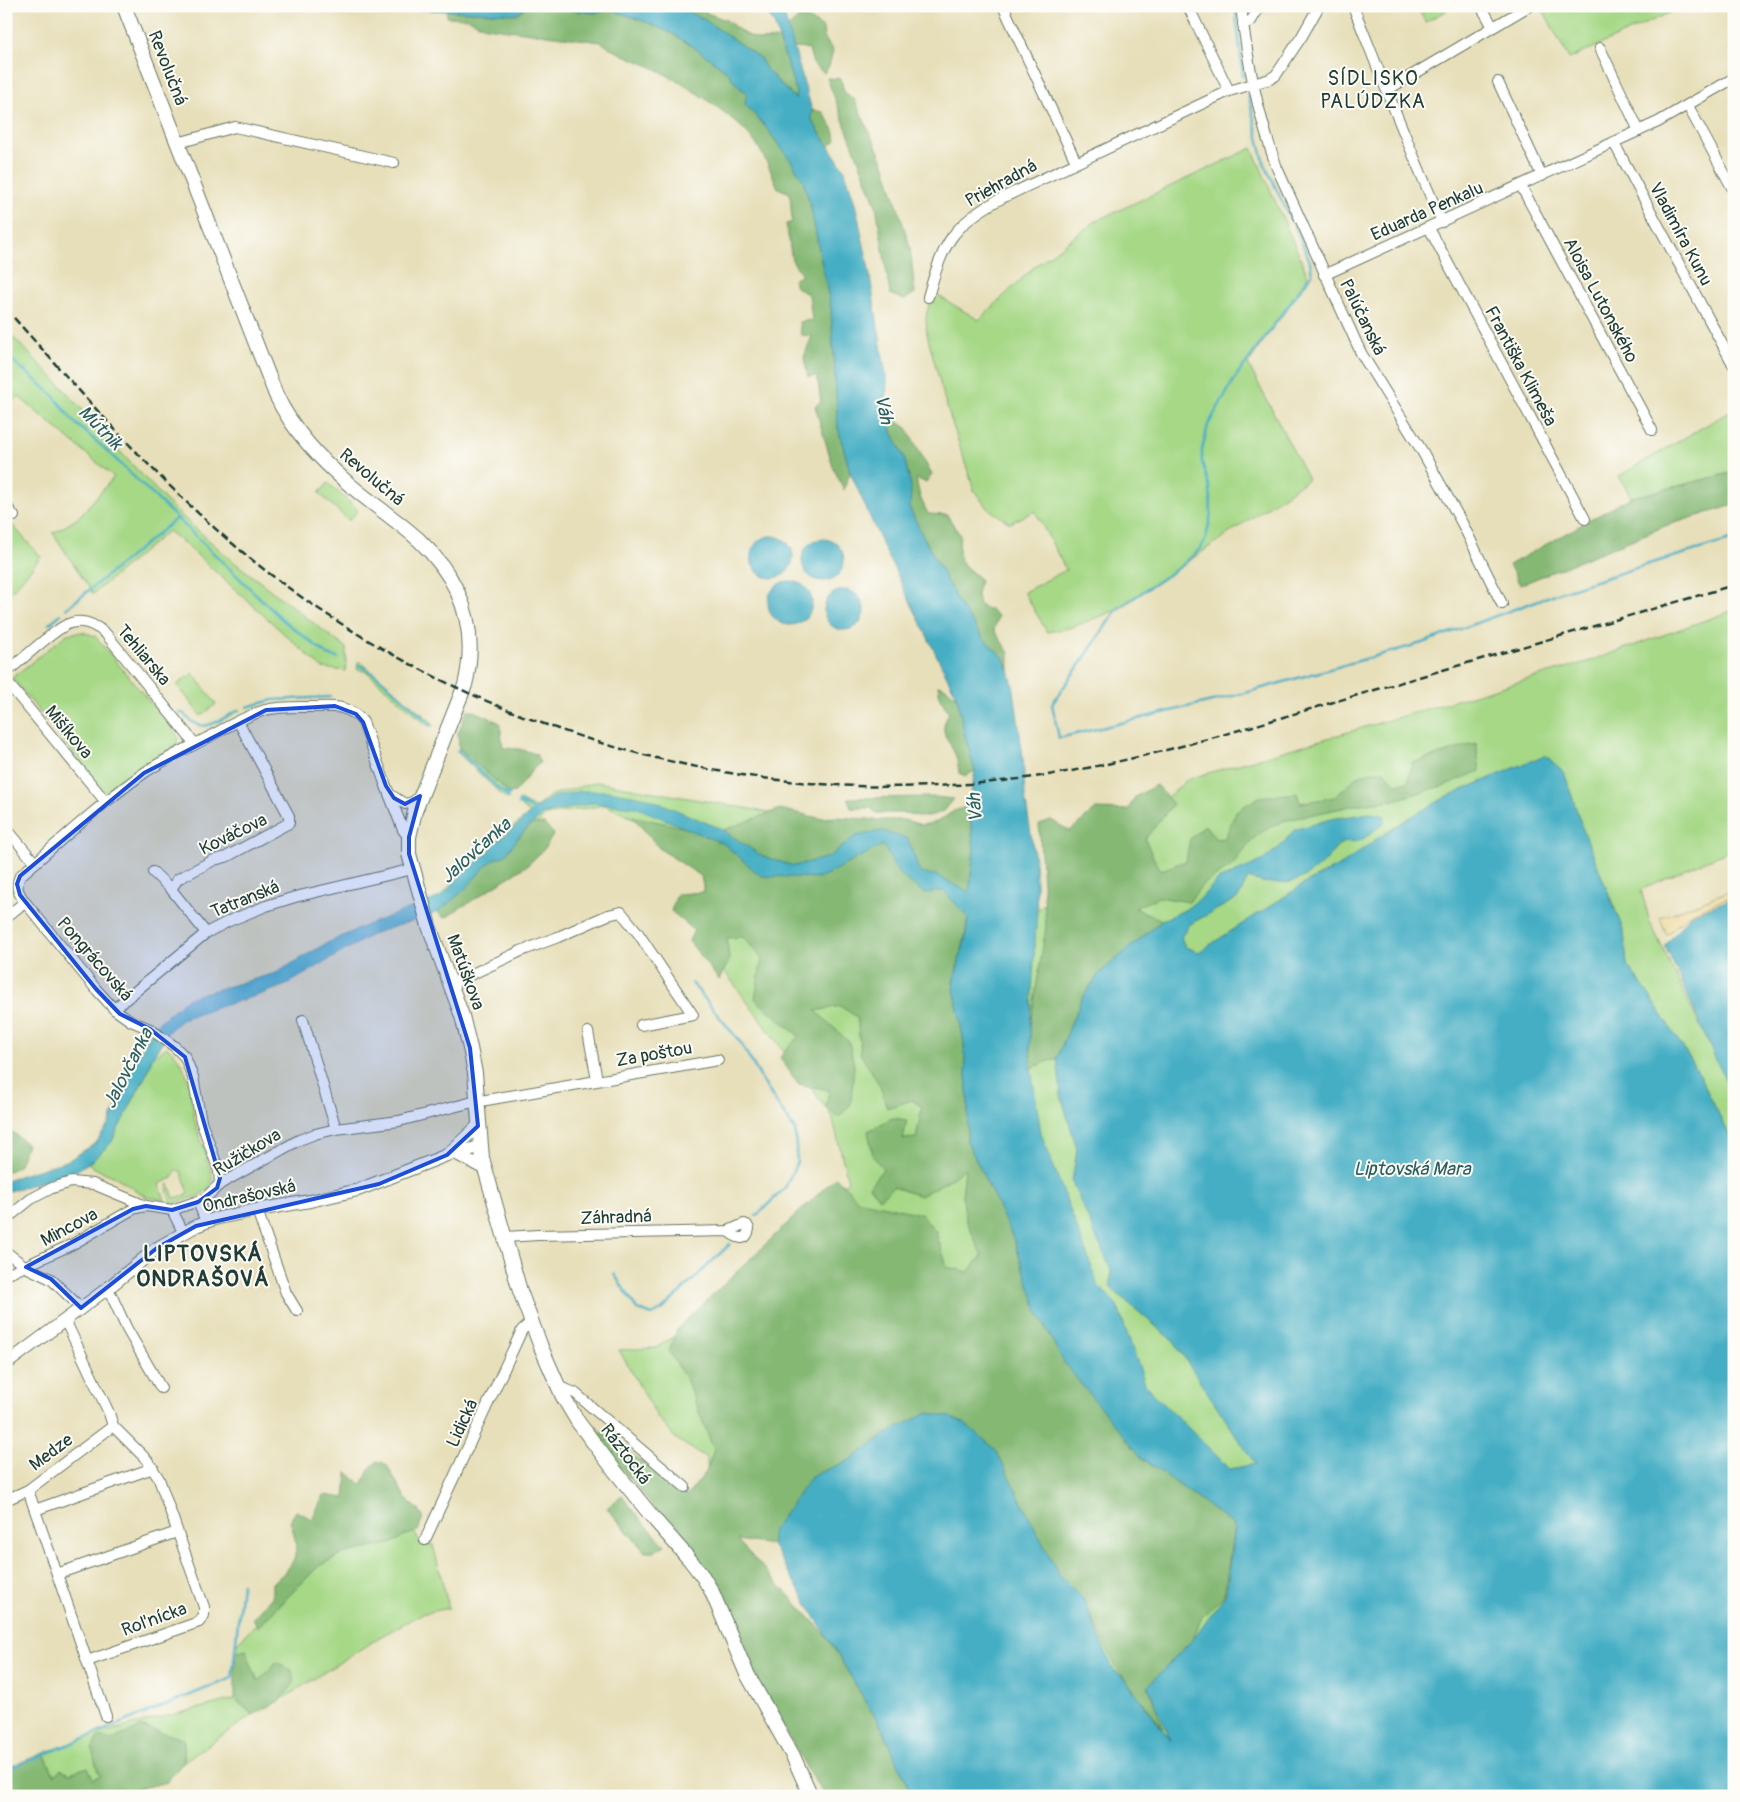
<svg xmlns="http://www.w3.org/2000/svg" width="1740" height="1802" font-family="Pangolin,sans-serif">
<rect width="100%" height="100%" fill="#fdfcf7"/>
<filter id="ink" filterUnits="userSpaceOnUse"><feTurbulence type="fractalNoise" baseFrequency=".02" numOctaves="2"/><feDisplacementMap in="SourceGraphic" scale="10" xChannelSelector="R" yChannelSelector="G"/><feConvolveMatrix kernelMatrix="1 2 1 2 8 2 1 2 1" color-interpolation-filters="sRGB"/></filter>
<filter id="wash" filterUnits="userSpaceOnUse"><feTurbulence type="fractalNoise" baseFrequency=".0096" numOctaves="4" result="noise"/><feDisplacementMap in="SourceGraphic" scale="20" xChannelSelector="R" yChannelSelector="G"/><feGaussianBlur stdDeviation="1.12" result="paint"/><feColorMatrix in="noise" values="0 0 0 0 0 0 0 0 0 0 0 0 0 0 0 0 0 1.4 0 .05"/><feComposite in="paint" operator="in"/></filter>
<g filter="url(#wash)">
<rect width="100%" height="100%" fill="#e7dfba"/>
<g fill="#a6d886" stroke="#628a5d">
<polygon points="1417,6 1444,6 1446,11 1425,22"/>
<polygon points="1541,6 1684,6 1569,59"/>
<polygon points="1252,148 1308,276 1248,364 1308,479 1119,609 1070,628 1047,632 1024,592 1066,570 1035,511 1010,523 987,508 974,490 944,398 927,334 926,317 932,292 979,320 1035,266 1096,221"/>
<polygon points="6,330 61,386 126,458 175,510 230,559 346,648 346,671 322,668 185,544 168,531 93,594 53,533 77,519 114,477 18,396 6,408"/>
<polygon points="1734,409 1734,472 1642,495 1631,497 1619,476"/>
<polygon points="328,483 358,510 349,521 319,493"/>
<polygon points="6,518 41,557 6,598"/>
<polygon points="1734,610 1734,849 1668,877 1641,890 1650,922 1734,1097 1734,1144 1694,1065 1648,993 1627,965 1624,932 1582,827 1564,772 1545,755 1448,796 1409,818 1375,840 1344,863 1304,884 1199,952 1185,947 1181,937 1190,924 1238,898 1248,878 1265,883 1325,862 1337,846 1348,840 1359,841 1384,823 1385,816 1371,813 1331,819 1294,830 1281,846 1262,861 1218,880 1203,896 1185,910 1162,920 1061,1095 1077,1149 1072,1182 1111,1270 1111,1288 1174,1342 1256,1464 1234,1525 1226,1594 1192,1640 1173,1743 1125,1679 1113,1669 1083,1599 708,1490 707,1458 676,1439 658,1418 619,1350 656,1348 688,1327 848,1181 832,1116 699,937 731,877 663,832 605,805 546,815 504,856 492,845 530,813 518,804 520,800 535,808 551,795 597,782 847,826 1001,897 1037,910 1188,779 1590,661"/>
<polygon points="82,632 95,636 178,736 177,744 105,792 12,678 67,634"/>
<polygon points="359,661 432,722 432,726 427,725 367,672 357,669"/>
<polygon points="193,673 216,704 201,716 177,685"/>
<polygon points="459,748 509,793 506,799 456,751 459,751"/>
<path d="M167 1047C191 1065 190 1094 195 1121 198 1134 203 1146 208 1158L206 1159C209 1165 212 1172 212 1178 213 1196 184 1200 171 1204L167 1189 169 1184 174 1198 182 1196 183 1197 186 1196V1194L189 1193 181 1171H176L173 1178 159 1184 165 1200 145 1197V1195C132 1190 128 1184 117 1178 108 1173 96 1171 88 1163L111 1143 148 1071 152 1058Z"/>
<polygon points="414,1532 421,1545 433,1545 449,1608 421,1614 378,1638 279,1701 294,1683 245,1696 237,1643 317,1561"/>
<polygon points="235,1699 253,1715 184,1761 184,1739 142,1727 112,1740 97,1769 101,1776 93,1779 88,1767 70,1773 54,1775 44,1753 89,1736"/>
</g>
<g fill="#84b873" stroke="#527a54">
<path d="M542 6 594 13 612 10 649 23 673 34 698 50 728 72 735 83 747 94 745 104 764 125 791 161 803 180 810 204 831 309 838 428 850 472 844 490 833 467 815 406 821 402 817 376 808 377 804 357 812 336 801 335 799 322 812 320 809 295 796 287 793 280 802 275 792 260 786 224 792 222 790 193 778 188C771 171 763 152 751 137 730 112 681 82 652 67 634 59 616 53 601 42L485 27 467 18 447 17V11L517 14 526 7Z"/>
<polygon points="675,6 695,6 709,14 726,20 743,33 759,40 779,39 796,91 796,99 766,69 760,58 702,18"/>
<polygon points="806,16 823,28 824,37 833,51 829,67 824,73 813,64 809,49 794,48 788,27 799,18"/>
<polygon points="827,78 841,79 844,92 854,99 884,163 910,247 915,293 904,300 890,294 876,205"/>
<polygon points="812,110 823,112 834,130 836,140 829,147 811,119"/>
<path d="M896 421 907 428 932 475 926 482 916 479 920 497 928 514 947 515 960 535C957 562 960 562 980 579L977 595 979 605 993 611 998 616 994 630 1009 653V670L1003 657 984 639 959 604 922 534 910 509 911 486 904 457 892 432 891 422Z"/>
<polygon points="1734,472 1734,505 1668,525 1520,585 1509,565 1631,497 1642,495"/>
<path d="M938 685 946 688 957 697 964 733 975 771 965 776 959 773C958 767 958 759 955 754 947 737 938 732 949 713L940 698Z"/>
<polygon points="467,711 475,711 500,723 503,748 519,749 536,754 540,763 533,769 515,792 509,793 459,748 458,733"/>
<polygon points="1476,743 1480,771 1443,786 1394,800 1360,804 1283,821 1258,834 1241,853 1233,865 1202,885 1189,902 1158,897 1135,908 1162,920 1099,974 1081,1000 1057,1058 1031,1068 1030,1026 1046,927 1039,824 1051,820 1070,831 1096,809 1128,810 1135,797 1156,785 1173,804 1145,839 1154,859 1161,870 1186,861 1190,839 1205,825 1216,839 1225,838 1236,811 1259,797 1297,793 1300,803 1335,797 1359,775 1383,770 1396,784 1408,782 1412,763"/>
<polygon points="935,797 953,799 943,811 933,815 921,817 906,813 875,813 872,808 851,808 848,798"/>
<polygon points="969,806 974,850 969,892 968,917 964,942 953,982 964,1043 968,1103 967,1141 1005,1220 1014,1240 1023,1269 1142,1458 1234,1525 1224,1595 1202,1617 1192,1640 1148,1686 1163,1728 1116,1667 1083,1599 1059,1575 1028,1515 886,1434 852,1459 812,1476 773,1531 772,1545 737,1540 825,1634 883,1730 913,1796 825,1796 809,1772 746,1659 710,1577 702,1565 681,1541 595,1436 601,1431 687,1496 706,1472 714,1450 686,1379 669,1351 678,1328 836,1177 858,1200 921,1214 936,1232 947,1267 968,1272 982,1256 966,1219 962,1196 965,1168 951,1179 920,1196 893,1187 879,1199 869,1186 883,1169 873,1156 868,1131 892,1118 907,1120 903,1139 916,1138 922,1107 912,1100 887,1108 880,1086 861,1055 857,1017 840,1006 816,1011 849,1042 854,1066 851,1104 838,1118 826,1107 829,1090 798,1084 780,1057 799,1036 755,999 762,958 743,937 727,938 729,961 719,980 689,941 694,930 671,911 677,894 704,892 701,876 660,849 632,816 713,834 780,809 819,818 838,817 879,820 904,820 922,825 937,822 954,811"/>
<path d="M533 824H544L554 834 544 849 529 864 467 904C458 907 453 915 444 918L437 912 463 891 484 868 496 858 504 856 524 831Z"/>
<polygon points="9,1129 27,1144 18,1167 6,1172 6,1130"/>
<path d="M378 1461 386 1464 406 1499 418 1509 423 1517 418 1531 404 1536 391 1544 345 1553 319 1566 258 1627 253 1618 272 1597V1583C299 1563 300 1551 290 1521L296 1511 312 1519 324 1495 345 1498 347 1472 362 1485 370 1468Z"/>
<polygon points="622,1496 642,1521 665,1545 653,1552 645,1552 607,1508"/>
<polygon points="246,1650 258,1682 276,1662 292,1670 294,1683 279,1701 253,1715 235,1699 235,1653"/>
<polygon points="142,1727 184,1739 184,1761 167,1782 106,1796 6,1796 6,1768 44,1753 54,1775 61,1769 70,1773 88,1767 93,1779 101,1776 97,1769 92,1749 98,1737 112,1740"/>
</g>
<polygon fill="#eeda9e" stroke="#868c69" points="1734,889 1734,895 1689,914 1667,935 1660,918"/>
<g fill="#45aec4" stroke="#32767c">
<polygon points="385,6 542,6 526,7 517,14 406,9"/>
<path d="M542 6H675L702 18 760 58 766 69 795 99 796 91 774 23 768 15 766 6H779L783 11 812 110 811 119 845 171 855 203 868 264 887 382 886 399 892 432 904 457 911 486 910 509 922 534 959 604 984 639 1003 657 1009 670 1014 690 1023 757 1025 796 1035 860 1037 910 1030 1026 1031 1068 1041 1133 1094 1273 1097 1284 1117 1305 1146 1386 1230 1469 1255 1464 1174 1342 1111 1288V1270L1072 1182 1077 1149 1061 1095 1057 1058 1081 1000 1099 974 1162 920 1185 910 1203 896 1218 880 1262 861 1281 846 1294 830 1331 819 1371 813 1385 816 1384 823C1378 827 1365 839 1359 841 1350 843 1346 839 1337 846 1333 850 1330 857 1325 861 1300 885 1280 888 1248 878L1238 898 1190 924 1181 937 1185 947 1199 952 1304 884 1344 863 1375 840 1409 818 1448 796 1545 755 1564 772 1582 827 1624 932 1627 965 1648 993 1694 1065 1734 1144V1796H913L883 1730 772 1545V1531L812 1476 852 1459 886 1434 927 1413 947 1416 964 1423 995 1449 1059 1575 1083 1599 1113 1669 1125 1679 1171 1741 1148 1686 1192 1640 1226 1594 1234 1525 1142 1458 1064 1363 1039 1315 1014 1240 967 1141 968 1103 964 1043 953 982 965 941 968 917 944 891 924 893 899 874 883 845 820 878 761 876 724 844 635 807 592 803 544 814 524 831 504 856 496 858 484 868 463 891 441 910 431 915 375 933 286 985 262 994 193 1015 180 1021 169 1031 152 1058 148 1071 111 1143 93 1160 74 1172 6 1192V1180L69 1160 96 1143 109 1124 137 1058 148 1038 159 1022 185 1000 197 995 276 973 325 944 367 925 440 897 466 870 489 852 492 845 519 824 533 810 553 797 580 791H608L648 798 719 828 762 856 794 866 829 857 856 836 882 831 908 839 920 873 936 875 969 892 974 850 969 806 975 771 964 733 957 697 881 542 850 472 838 428 831 309 810 204 803 180 791 161 764 125 745 104 747 93 735 83 728 72 698 50 673 34 649 23 612 10 594 13Z"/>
<circle cx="772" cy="557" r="21"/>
<circle cx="823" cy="560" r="21"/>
<circle cx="790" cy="603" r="22"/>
<circle cx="844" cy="610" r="20"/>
<path d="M1734 898V1097C1709 1048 1689 996 1665 946L1690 915Z"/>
</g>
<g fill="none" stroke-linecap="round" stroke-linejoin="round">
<g stroke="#45aec4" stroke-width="2.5">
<polyline points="1235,6 1243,76"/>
<polyline points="1248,94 1264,163 1291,220"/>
<polyline points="1294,225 1310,261 1312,274 1237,375 1208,425 1202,450 1202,462 1210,488 1211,514 1206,538 1201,548 1183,565 1117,609 1087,654 1052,704 1059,738 1245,693 1422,643 1558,593 1642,566 1734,539"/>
<polyline points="6,355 53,395 74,422 104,448 284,621 328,655 338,658"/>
<polyline points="66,609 177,518"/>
<polyline points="49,624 61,614"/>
<path d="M358 665C379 672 414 710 432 726"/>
<polyline points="247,707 273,700 330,697"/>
<path d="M180 713H183C201 737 217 721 239 710"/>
<polyline points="458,750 500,790 510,795"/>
<polyline points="503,792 508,798"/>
<polyline points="519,801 535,811"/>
<polyline points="518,804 526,806"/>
<polyline points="692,983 740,1042 768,1090 795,1130 797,1162 785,1188 756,1216"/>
<polyline points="614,1274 637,1309 652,1315 662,1310 730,1244"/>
<polyline points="6,1770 232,1678 242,1584"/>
</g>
</g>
</g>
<g filter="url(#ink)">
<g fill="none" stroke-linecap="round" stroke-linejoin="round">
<g stroke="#657663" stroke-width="12">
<g id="minor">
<polyline points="1003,6 1076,162"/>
<polyline points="1188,6 1229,91"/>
<path d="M1241 6C1247 61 1258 115 1277 168L1361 353 1422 451 1462 523 1502 604"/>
<path d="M1353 6C1382 79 1410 151 1442 222"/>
<polyline points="1481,6 1493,27"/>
<polyline points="1243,24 1251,21 1260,6"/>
<polyline points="1600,48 1639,131"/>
<polyline points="1498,82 1542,176"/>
<polyline points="1387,90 1529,6"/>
<polyline points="1688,106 1734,191"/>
<polyline points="178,143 235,127 394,163"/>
<polyline points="1614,143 1734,366"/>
<polyline points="1521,186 1652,430"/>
<polyline points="1429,228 1585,519"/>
<polyline points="1324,275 1658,122 1734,78"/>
<path d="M928 297C943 244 951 225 1002 198L1229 91 1270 79 1276 75 1302 36 1319 6"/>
<polyline points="6,506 14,516"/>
<path d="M6 673C19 662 58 626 71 623 84 619 97 626 106 634L195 744"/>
<polyline points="6,681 106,802"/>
<polyline points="389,794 405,804 413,802 420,796"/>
<polyline points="6,828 35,863"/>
<polyline points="153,872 171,889 206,933"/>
<polyline points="171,889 178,879 214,860 226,857 289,823 289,816 238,721"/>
<polyline points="25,902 96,989 114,1009 131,1021 150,1029 174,1046 185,1057 193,1077 201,1121 219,1171 220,1184"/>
<path d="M6 917 25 902C18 893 15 886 20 876 60 841 100 804 144 773 163 760 186 749 207 738 225 728 245 716 265 710 281 706 299 707 315 707 334 706 350 705 363 722L386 786 403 830 409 837"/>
<polyline points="451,984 521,951 558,937 608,915 621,912 638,933 693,1015 641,1025"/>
<polyline points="114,1009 206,933 229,921 266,906 295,897 413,869"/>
<polyline points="588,1032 597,1080"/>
<polyline points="336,1129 399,1121 469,1103 718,1060"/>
<polyline points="198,1202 206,1222"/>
<polyline points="172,1210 183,1232"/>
<polyline points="257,1210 286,1293 297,1311"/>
<polyline points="6,1219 31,1199 52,1188 71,1182 93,1184 146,1206 172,1210 204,1199 220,1184 299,1140 315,1134 336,1129 303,1020"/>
<path d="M506 1237 538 1235 728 1231 744 1224 747 1225 749 1229C746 1243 736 1238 728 1231"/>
<polyline points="6,1252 26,1267 51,1279 81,1308"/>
<polyline points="6,1275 73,1244 133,1209 146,1206"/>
<polyline points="108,1288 127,1329 161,1388"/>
<polyline points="65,1320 109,1413 113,1426 147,1460 159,1479 204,1607 204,1615 199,1622 87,1661"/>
<polyline points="559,1390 565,1389 575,1393 685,1487"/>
<polyline points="28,1490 106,1716"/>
<polyline points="6,1500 28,1490 113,1426"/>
<polyline points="35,1510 153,1468"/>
<polyline points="425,1540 522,1330 531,1322"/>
<polyline points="57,1574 177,1532"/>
</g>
</g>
<g stroke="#657663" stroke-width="14">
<g id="tertiary">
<polyline points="455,1153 485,1169"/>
<polyline points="447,1155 478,1126"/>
<polyline points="6,1364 108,1288 157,1248 196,1226 214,1219 251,1211 310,1201 358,1190 447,1155 480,1147"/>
</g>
</g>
<g stroke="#657663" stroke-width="16">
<path id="secondary" d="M124 6 276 395C293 431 320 459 350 485 372 504 397 520 419 540 461 580 479 628 465 685L415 811 409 837V854L429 926 462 1016 470 1048 475 1073 482 1158 520 1291 541 1347 563 1397 578 1422 615 1471 655 1520 690 1560 703 1577 712 1592 746 1672 793 1756 811 1796"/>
</g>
<use href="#minor" stroke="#fff" stroke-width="10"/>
<use href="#tertiary" stroke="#fff" stroke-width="12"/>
<use href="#secondary" stroke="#fff" stroke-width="14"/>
<path stroke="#1f3d34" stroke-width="2.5" stroke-dasharray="8 4" stroke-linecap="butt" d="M6 309C90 402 171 498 270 574 480 734 748 811 1011 780 1122 767 1230 733 1337 701 1470 662 1602 624 1734 585"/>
</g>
</g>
<path fill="#1d4ed8" fill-opacity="0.2" stroke="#1d4ed8" stroke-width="4" stroke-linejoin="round" d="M335 706 356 714 363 722 386 786 394 798 405 804 420 796 409 837V854L470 1048 478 1126 447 1155 379 1184 196 1226 157 1248 81 1308 51 1279 26 1267 133 1209 146 1206 172 1210 198 1202 217 1188 220 1178 185 1057 150 1029 120 1014 96 989 20 895 17 884 20 876 144 773 266 710Z"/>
<g text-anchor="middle" stroke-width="4" stroke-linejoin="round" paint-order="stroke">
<g font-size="18" fill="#1f3d34" stroke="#fdfcf7">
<text transform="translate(168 68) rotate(69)" y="6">Revolučná</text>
<text transform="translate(1001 183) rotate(-29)" y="6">Priehradná</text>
<text transform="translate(1427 211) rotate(-24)" y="6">Eduarda Penkalu</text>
<text transform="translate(1681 234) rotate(62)" y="6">Vladimíra Kunu</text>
<text transform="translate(1601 300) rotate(62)" y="6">Aloisa Lutonského</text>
<text transform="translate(1363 317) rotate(64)" y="6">Palúčanská</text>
<text transform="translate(1521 366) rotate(62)" y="6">Františka Klimeša</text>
<text transform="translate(372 477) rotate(40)" y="6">Revolučná</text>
<text transform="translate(144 655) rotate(50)" y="6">Tehliarska</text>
<text transform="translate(69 732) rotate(50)" y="6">Mišíkova</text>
<text transform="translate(233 834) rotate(-26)" y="6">Kováčova</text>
<text transform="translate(245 899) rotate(-22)" y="6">Tatranská</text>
<text transform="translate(95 959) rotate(49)" y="6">Pongrácovská</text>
<text transform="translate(466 972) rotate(70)" y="6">Matúškova</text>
<text transform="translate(654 1054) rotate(-10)" y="6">Za poštou</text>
<text transform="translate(247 1152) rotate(-31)" y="6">Ružičkova</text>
<text transform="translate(249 1196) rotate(-13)" y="6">Ondrašovská</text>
<text transform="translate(616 1217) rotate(-2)" y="6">Záhradná</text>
<text transform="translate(69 1227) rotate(-28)" y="6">Mincova</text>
<text transform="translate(462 1423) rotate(-65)" y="6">Lidická</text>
<text transform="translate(51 1452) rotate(-37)" y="6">Medze</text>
<text transform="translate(626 1454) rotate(53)" y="6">Ráztocká</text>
<text transform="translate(154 1619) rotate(-20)" y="6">Roľnícka</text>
</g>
<g font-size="19" font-style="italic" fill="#2a5f5f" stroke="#fdfcf7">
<text transform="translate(885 409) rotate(79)" y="7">Váh</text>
<text transform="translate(101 427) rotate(45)" y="7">Mútnik</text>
<text transform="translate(974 808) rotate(-95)" y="7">Váh</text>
<text transform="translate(475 850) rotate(-42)" y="7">Jalovčanka</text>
<text transform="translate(127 1068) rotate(-63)" y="7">Jalovčanka</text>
<text x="1412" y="1175">Liptovská Mara</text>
</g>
<g font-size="20" letter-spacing="1" fill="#1f3d34" stroke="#fdfcf7">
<text x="1373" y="85">SÍDLISKO<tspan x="1373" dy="23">PALÚDZKA</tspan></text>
</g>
<g font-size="22" font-weight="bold" letter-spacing="1" fill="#1f3d34" stroke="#fdfcf7">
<text x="203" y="1261">LIPTOVSKÁ<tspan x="203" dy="25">ONDRAŠOVÁ</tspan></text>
</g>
</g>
<rect width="1740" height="1802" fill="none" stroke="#fdfcf7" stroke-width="25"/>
</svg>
